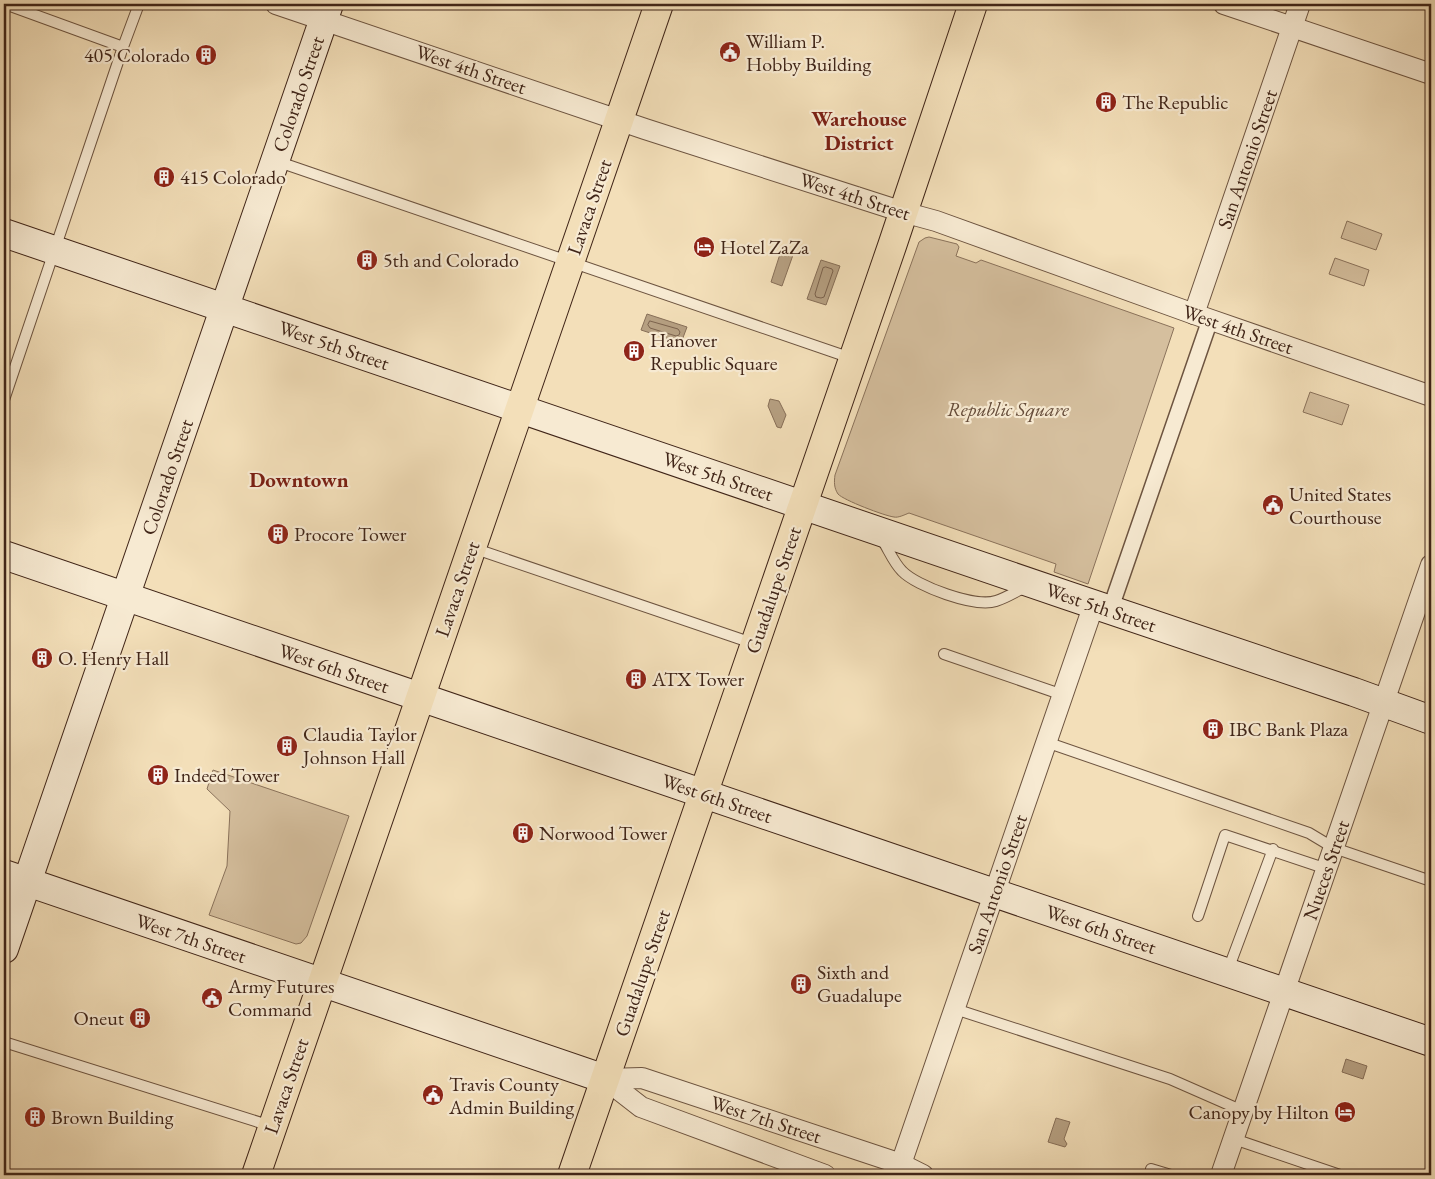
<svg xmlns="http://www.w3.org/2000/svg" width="1435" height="1179" font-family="'EB Garamond',serif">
<rect width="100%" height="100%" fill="#f3dfb9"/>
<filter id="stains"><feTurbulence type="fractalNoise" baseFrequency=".004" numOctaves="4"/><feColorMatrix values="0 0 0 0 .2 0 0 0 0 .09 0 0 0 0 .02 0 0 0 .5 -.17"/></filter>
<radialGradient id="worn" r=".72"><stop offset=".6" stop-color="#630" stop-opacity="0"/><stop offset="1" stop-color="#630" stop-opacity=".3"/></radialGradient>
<g fill="#d5bf9e" stroke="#8a725b">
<polygon points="1347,221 1382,234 1376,250 1341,238"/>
<path d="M929 237 957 244 959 247 956 256 976 263 981 260 1174 328 1088 584 1054 572 1056 564 909 513C904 515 898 518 894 517 885 516 843 500 838 494 834 488 834 482 835 475L919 242 925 238Z"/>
<polygon points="1335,258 1369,270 1364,286 1329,274"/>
<polygon points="1310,392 1349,405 1342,425 1303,412"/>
<polygon points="213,770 349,816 307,936 301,943 296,944 209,915 227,866 230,811 207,789"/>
</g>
<g fill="#b6a082" stroke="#876f58">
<polygon points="781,251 793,255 782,286 771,282"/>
<polygon points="821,260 840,266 826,305 807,299"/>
<polygon points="647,314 687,327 681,343 641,330"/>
<polygon points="770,399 779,401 786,415 781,428 777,427 768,406"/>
<polygon points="1346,1059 1367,1066 1363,1079 1342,1072"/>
<polygon points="1056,1118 1070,1122 1064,1139 1067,1144 1065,1147 1048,1142"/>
</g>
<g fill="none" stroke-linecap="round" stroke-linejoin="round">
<g stroke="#7b624d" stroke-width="1">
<polygon points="826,267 832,269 833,271 824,297 821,298 816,297 815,294 823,268"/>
<polygon points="650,321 678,329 680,332 679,335 676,336 650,328 648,325"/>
</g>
<g stroke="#6d5440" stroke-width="12">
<g id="service">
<polyline points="5,4 123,47"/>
<polyline points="276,161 851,358"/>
<polyline points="4,400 123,47 139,4"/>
<path d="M881 538C888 548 893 562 902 571 916 586 975 608 996 601 1006 598 1017 591 1027 586"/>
<polyline points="473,548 755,644"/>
<polyline points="944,654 1063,695"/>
<polyline points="1046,742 1309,833 1334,848 1431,881"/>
<polyline points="1198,916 1225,835 1327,869"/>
<polyline points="1228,970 1273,849"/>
<polyline points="955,1009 1170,1079 1243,1111"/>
<polyline points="4,1042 271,1126"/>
<polyline points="1234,1139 1340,1175"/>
<polyline points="1151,1169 1171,1175"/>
</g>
</g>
<g stroke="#6d5440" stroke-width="18">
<polyline id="pedestrian" points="1110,610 1210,320"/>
</g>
<g stroke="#6d5440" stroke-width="22">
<g id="minor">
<polyline points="276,4 645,129 903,212 936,221 1194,314 1431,396"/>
<polyline points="1224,4 1431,74"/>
<polyline points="1194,314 1300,4"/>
<polyline points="605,1079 642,1078 901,1164 923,1175"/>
<polyline points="605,1079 641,1107 825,1175"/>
<polyline points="901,1164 1094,604"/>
<polyline points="1221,1175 1431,565"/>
</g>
</g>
<g stroke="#402518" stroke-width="30">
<g id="secondary">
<polyline points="4,233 1066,595 1354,692 1431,720"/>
<polyline points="4,555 1431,1042"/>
<polyline points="4,874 605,1079"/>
<polyline points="4,949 329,4"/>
</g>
</g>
<g stroke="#402518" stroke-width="30">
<g id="primary">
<polyline points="256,1175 659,4"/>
<polyline points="572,1175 892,246 973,4"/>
</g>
</g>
<use href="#service" stroke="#f7ead2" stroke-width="10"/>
<use href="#pedestrian" stroke="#f7ead2" stroke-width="15"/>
<use href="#minor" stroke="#f7ead2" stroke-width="20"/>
<use href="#secondary" stroke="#f7ead2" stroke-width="28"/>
<use href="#primary" stroke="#f3dfb9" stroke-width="28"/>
</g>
<defs>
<g id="civic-disc" transform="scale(1.125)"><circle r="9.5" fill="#8f2418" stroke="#f7ead2"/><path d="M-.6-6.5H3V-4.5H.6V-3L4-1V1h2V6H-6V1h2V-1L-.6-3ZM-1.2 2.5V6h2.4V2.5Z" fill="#fff"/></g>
<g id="building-disc" transform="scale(1.125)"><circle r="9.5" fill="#8f2418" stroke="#f7ead2"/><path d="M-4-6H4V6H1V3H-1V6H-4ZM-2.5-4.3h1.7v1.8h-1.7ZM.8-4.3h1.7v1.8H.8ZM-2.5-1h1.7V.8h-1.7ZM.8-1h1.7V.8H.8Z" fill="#fff"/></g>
<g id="hotel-disc" transform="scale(1.125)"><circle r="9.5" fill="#8f2418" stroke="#f7ead2"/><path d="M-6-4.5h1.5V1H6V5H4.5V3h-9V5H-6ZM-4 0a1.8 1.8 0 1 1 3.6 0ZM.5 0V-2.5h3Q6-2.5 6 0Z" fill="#fff"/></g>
</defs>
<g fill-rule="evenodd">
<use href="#civic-disc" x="730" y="52"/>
<use href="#building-disc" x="206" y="55"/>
<use href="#building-disc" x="1106" y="102"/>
<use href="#building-disc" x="164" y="177"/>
<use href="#hotel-disc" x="704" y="247"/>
<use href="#building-disc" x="367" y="260"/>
<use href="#building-disc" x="634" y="351"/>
<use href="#civic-disc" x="1273" y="505"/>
<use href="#building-disc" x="278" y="534"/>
<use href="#building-disc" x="42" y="658"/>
<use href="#building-disc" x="636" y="679"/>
<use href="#building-disc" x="1213" y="729"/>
<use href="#building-disc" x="287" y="746"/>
<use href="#building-disc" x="158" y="775"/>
<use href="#building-disc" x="523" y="833"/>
<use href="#building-disc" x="801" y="984"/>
<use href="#civic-disc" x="212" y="998"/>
<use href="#building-disc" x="140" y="1018"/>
<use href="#civic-disc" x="433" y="1095"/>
<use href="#hotel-disc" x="1345" y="1112"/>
<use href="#building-disc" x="35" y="1117"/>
</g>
<g text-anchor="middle" stroke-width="4.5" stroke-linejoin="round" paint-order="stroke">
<g font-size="20" fill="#402518" stroke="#f7ead2" text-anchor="start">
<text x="746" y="48">William P.<tspan x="746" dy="23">Hobby Building</tspan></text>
<text x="190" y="62" text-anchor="end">405 Colorado</text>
<text x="1122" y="109">The Republic</text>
<text x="180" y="184">415 Colorado</text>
<text x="720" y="254">Hotel ZaZa</text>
<text x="383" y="267">5th and Colorado</text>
<text x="650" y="347">Hanover<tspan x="650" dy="23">Republic Square</tspan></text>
<text x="1289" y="501">United States<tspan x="1289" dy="23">Courthouse</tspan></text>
<text x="294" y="541">Procore Tower</text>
<text x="58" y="665">O. Henry Hall</text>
<text x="652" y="686">ATX Tower</text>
<text x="1229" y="736">IBC Bank Plaza</text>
<text x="303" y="741">Claudia Taylor<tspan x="303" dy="23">Johnson Hall</tspan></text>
<text x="174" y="782">Indeed Tower</text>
<text x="539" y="840">Norwood Tower</text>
<text x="817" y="979">Sixth and<tspan x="817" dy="23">Guadalupe</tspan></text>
<text x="228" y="993">Army Futures<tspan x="228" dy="23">Command</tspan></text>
<text x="124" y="1025" text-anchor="end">Oneut</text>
<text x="449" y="1091">Travis County<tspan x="449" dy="23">Admin Building</tspan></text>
<text x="1329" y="1119" text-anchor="end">Canopy by Hilton</text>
<text x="51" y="1124">Brown Building</text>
</g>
<g font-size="20" fill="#402518" stroke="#f7ead2">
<text transform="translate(471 69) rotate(19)" y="7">West 4th Street</text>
<text transform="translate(298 94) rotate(-71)" y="7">Colorado Street</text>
<text transform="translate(1247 159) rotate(-71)" y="7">San Antonio Street</text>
<text transform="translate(855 196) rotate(18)" y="7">West 4th Street</text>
<text transform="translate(589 207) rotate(-71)" y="7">Lavaca Street</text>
<text transform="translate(1238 329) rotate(19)" y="7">West 4th Street</text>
<text transform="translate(334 345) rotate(19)" y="7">West 5th Street</text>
<text transform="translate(718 476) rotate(19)" y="7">West 5th Street</text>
<text transform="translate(167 477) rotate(-71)" y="7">Colorado Street</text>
<text transform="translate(457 589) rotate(-71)" y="7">Lavaca Street</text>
<text transform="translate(773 590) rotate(-71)" y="7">Guadalupe Street</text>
<text transform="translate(1101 607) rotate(19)" y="7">West 5th Street</text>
<text transform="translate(334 668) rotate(19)" y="7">West 6th Street</text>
<text transform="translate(717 798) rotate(19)" y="7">West 6th Street</text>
<text transform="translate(1326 870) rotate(-71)" y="7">Nueces Street</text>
<text transform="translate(997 884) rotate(-71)" y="7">San Antonio Street</text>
<text transform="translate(1101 929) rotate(19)" y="7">West 6th Street</text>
<text transform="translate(191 938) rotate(19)" y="7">West 7th Street</text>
<text transform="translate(642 973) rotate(-71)" y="7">Guadalupe Street</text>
<text transform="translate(286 1086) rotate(-71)" y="7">Lavaca Street</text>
<text transform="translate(766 1119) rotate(18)" y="7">West 7th Street</text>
</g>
<g font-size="20" font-style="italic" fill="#654c3a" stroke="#f7ead2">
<text x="1008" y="416">Republic Square</text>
</g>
<g font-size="21" font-weight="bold" fill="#7a1f14" stroke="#f7ead2">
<text x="859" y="126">Warehouse<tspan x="859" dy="24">District</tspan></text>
<text x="299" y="487">Downtown</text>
</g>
</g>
<rect width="1435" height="1179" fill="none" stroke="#f3dfb9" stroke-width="20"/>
<rect x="5" y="5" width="1425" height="1169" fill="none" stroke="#402518" stroke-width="2.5"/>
<rect x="10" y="10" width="1415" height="1159" fill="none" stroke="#402518"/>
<rect width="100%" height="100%" filter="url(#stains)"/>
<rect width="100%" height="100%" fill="url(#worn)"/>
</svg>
